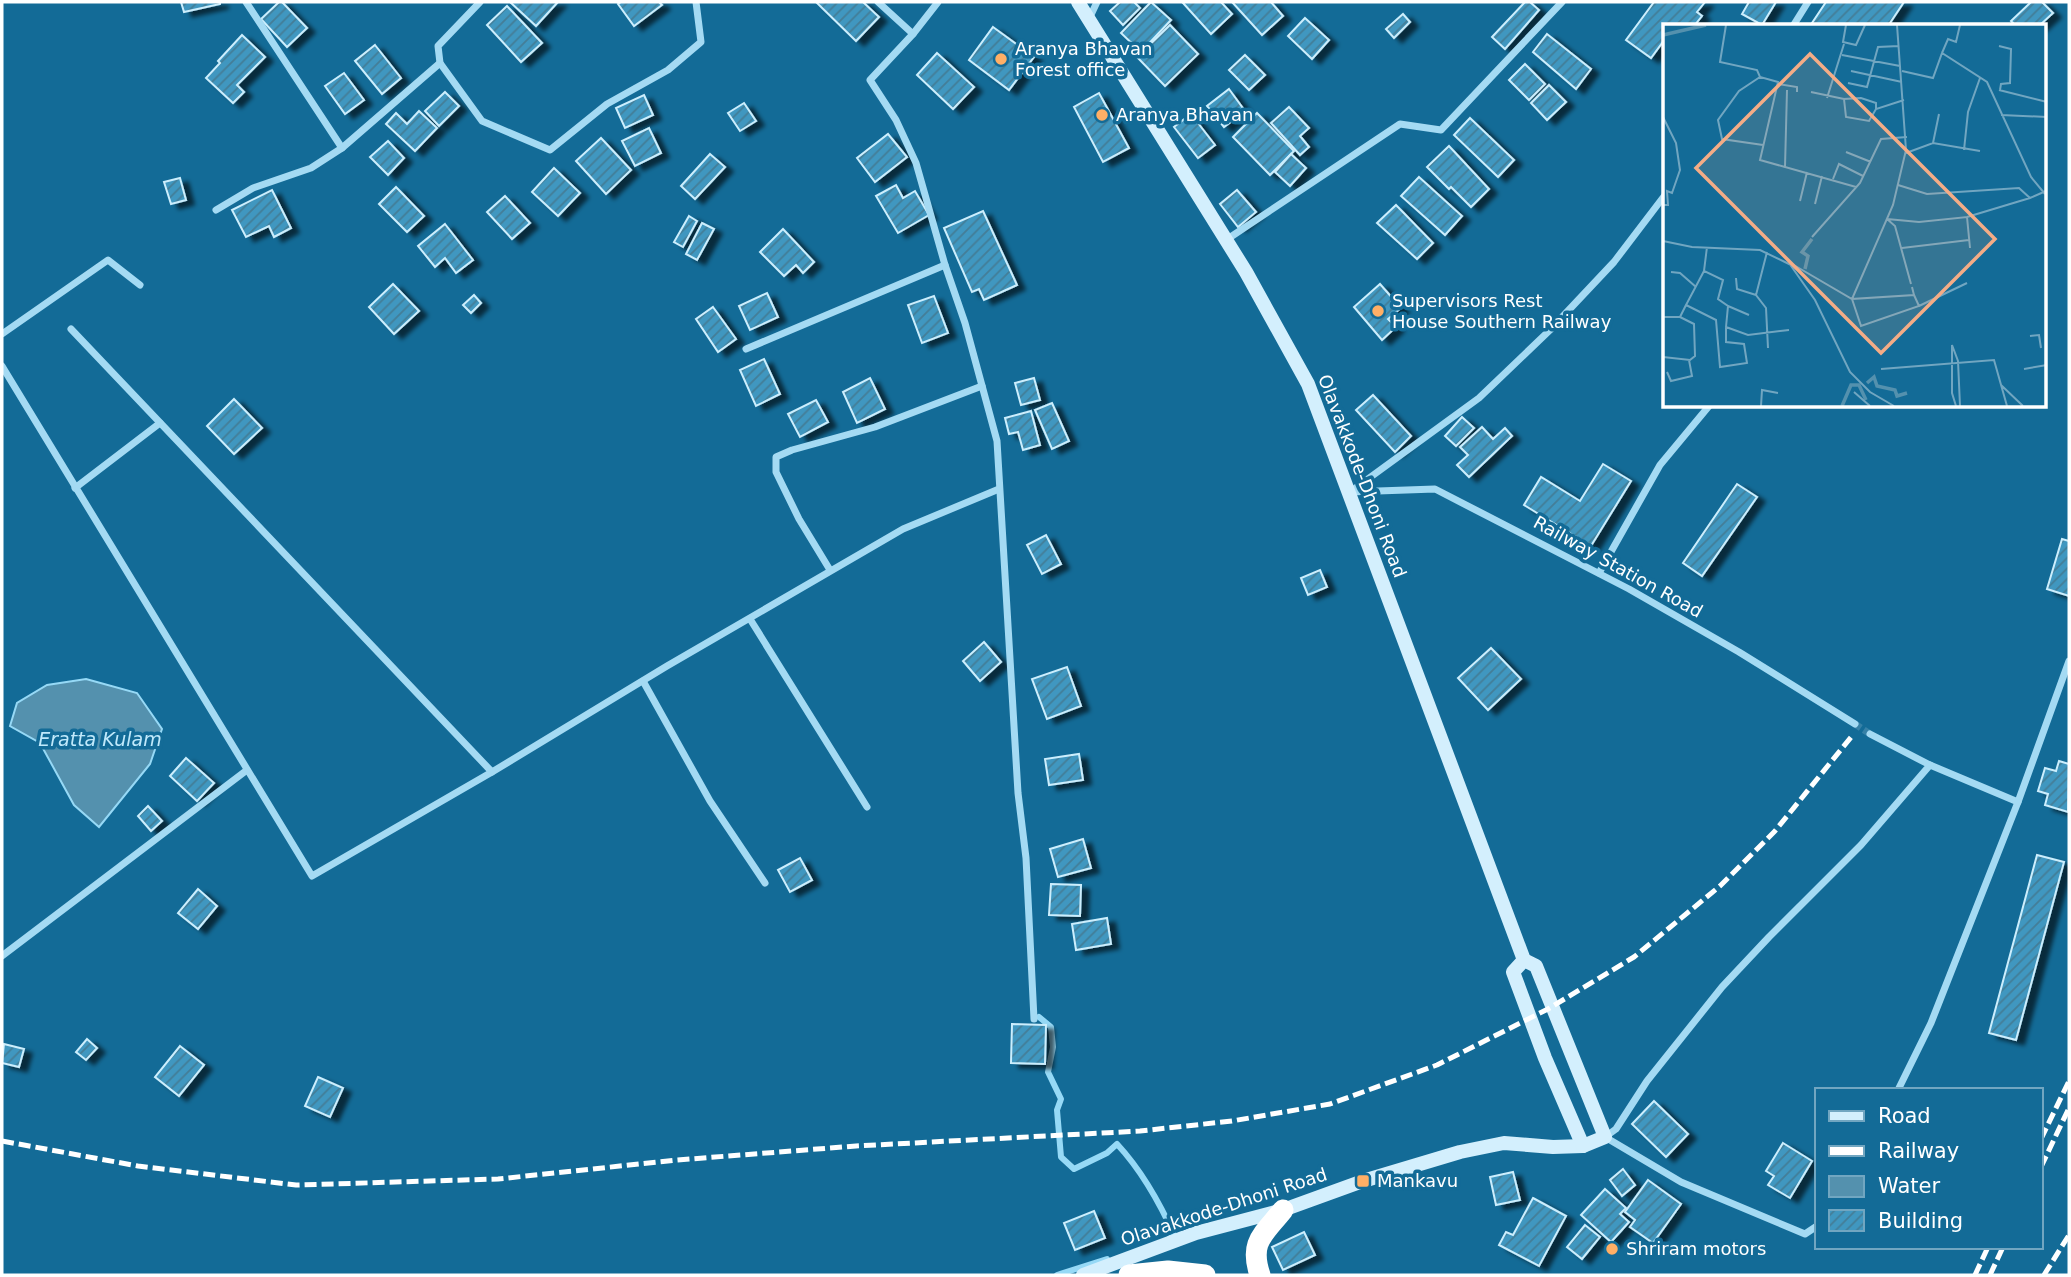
<svg xmlns="http://www.w3.org/2000/svg" width="2071" height="1277" font-family="'DejaVu Sans',sans-serif">
<defs>
<pattern id="building-hatch" width="6" height="6" patternUnits="userSpaceOnUse" patternTransform="scale(1.75)"><rect width="6" height="6" fill="#4097c0"/><path d="M-1 1l2-2M0 6l6-6M5 7l2-2" fill="none" stroke="#447d97"/></pattern>
<filter id="shadow"><feDropShadow dx="8" dy="4.5" stdDeviation="2" flood-color="#0009"/></filter>
</defs>
<rect width="100%" height="100%" fill="#136b97"/>
<polygon fill="#5491ae" stroke="#96d9f6" stroke-width="2" points="86,679 137,693 162,729 150,764 99,827 74,805 40,743 10,726 17,703 47,685"/>
<g fill="none" stroke-linecap="round" stroke-linejoin="round">
<g stroke="#96d9f6" stroke-width="6">
<path d="M1039 1017 1051 1027 1053 1047 1048 1072 1061 1099 1057 1110 1061 1157 1074 1169 1107 1153 1117 1144C1142 1171 1160 1203 1175 1237L1170 1238"/>
<polyline points="1057,1275 1107,1259"/>
</g>
</g>
<g fill="url(#building-hatch)" stroke="#cceefd" stroke-width="2" filter="url(#shadow)">
<polygon points="181,2 220,2 220,4 184,12"/>
<polygon points="279,2 282,2 307,28 287,47 261,19"/>
<polygon points="510,2 558,2 536,26"/>
<polygon points="621,2 659,2 662,5 634,26 618,4"/>
<polygon points="816,2 863,2 879,17 856,41"/>
<polygon points="1120,2 1134,2 1140,8 1123,25 1110,11"/>
<polygon points="1151,2 1171,20 1141,52 1121,33"/>
<polygon points="1185,2 1221,2 1232,14 1211,34 1183,3"/>
<polygon points="1232,2 1271,2 1283,16 1262,35"/>
<polygon points="1525,2 1530,2 1539,10 1505,49 1492,37"/>
<polygon points="1654,2 1705,2 1697,12 1702,16 1694,26 1665,26 1665,39 1651,58 1626,40"/>
<polygon points="1749,2 1776,2 1762,25 1742,14"/>
<polygon points="1826,2 1904,2 1888,26 1810,26"/>
<polygon points="2031,2 2042,2 2053,13 2039,26 2016,26 2011,21"/>
<polygon points="507,6 542,43 521,62 487,25"/>
<polygon points="1403,14 1410,22 1394,38 1386,29"/>
<polygon points="1305,18 1329,40 1312,59 1288,36"/>
<polygon points="1170,25 1198,54 1165,86 1137,57"/>
<polygon points="993,27 1034,57 1009,90 969,60"/>
<polygon points="1547,34 1591,69 1576,89 1533,52"/>
<polygon points="242,35 265,57 237,85 244,92 233,103 206,78 220,63 218,61"/>
<polygon points="375,45 401,78 382,94 355,61"/>
<polygon points="937,53 974,87 953,109 917,75"/>
<polygon points="1245,55 1265,75 1249,90 1229,70"/>
<polygon points="1525,64 1545,84 1529,100 1509,80"/>
<polygon points="344,73 364,100 345,114 325,86"/>
<polygon points="1549,85 1566,102 1547,120 1531,103"/>
<polygon points="1229,89 1245,111 1224,127 1207,106"/>
<polygon points="445,92 459,106 439,126 425,111"/>
<polygon points="1099,93 1129,148 1103,162 1074,107"/>
<polygon points="644,95 653,115 625,128 616,108"/>
<polygon points="744,103 756,121 740,131 728,113"/>
<polygon points="1289,107 1309,128 1300,136 1309,147 1300,155 1271,123"/>
<polygon points="419,111 437,128 415,151 386,124 396,113 407,124"/>
<polygon points="1257,113 1294,151 1270,175 1233,137"/>
<polygon points="1191,114 1215,145 1198,158 1174,127"/>
<polygon points="1470,118 1514,160 1498,177 1454,135"/>
<polygon points="649,128 661,153 635,166 622,141"/>
<polygon points="888,134 907,157 875,182 857,158"/>
<polygon points="601,138 631,170 606,194 576,161"/>
<polygon points="388,141 404,158 388,175 370,157"/>
<polygon points="1449,146 1489,189 1471,207 1451,187 1449,189 1427,167"/>
<polygon points="710,154 725,167 695,199 681,186"/>
<polygon points="1291,154 1306,168 1290,186 1275,172"/>
<polygon points="554,168 580,193 558,216 532,192"/>
<polygon points="1419,177 1462,216 1445,235 1401,196"/>
<polygon points="180,178 186,200 171,204 164,182"/>
<polygon points="896,185 903,198 915,191 929,215 898,233 876,196"/>
<polygon points="396,187 424,216 407,232 379,204"/>
<polygon points="272,190 291,228 274,237 269,226 246,237 232,210"/>
<polygon points="1237,190 1256,212 1238,227 1220,204"/>
<polygon points="505,196 530,223 512,239 487,212"/>
<polygon points="1396,205 1433,243 1417,259 1377,223"/>
<polygon points="983,211 1017,285 984,300 979,289 972,292 944,228"/>
<polygon points="689,216 697,221 683,247 674,242"/>
<polygon points="702,223 714,229 697,260 686,254"/>
<polygon points="445,224 473,260 456,273 445,258 435,267 418,246"/>
<polygon points="783,229 814,262 803,273 796,265 784,276 760,252"/>
<polygon points="393,284 419,311 394,334 369,307"/>
<polygon points="1380,284 1401,308 1388,319 1396,327 1382,340 1354,307"/>
<polygon points="767,293 778,317 750,330 739,306"/>
<polygon points="474,295 481,303 471,313 463,305"/>
<polygon points="934,296 948,333 922,343 908,305"/>
<polygon points="713,307 736,339 718,352 696,319"/>
<polygon points="764,359 780,394 756,406 740,370"/>
<polygon points="870,378 885,409 857,423 843,392"/>
<polygon points="1034,378 1040,400 1021,405 1015,383"/>
<polygon points="1373,395 1411,436 1395,452 1356,410"/>
<polygon points="234,399 262,428 234,454 207,426"/>
<polygon points="816,400 828,422 800,437 788,414"/>
<polygon points="1052,403 1069,441 1052,449 1035,410"/>
<polygon points="1031,411 1040,445 1023,450 1018,432 1009,434 1005,418"/>
<polygon points="1462,417 1474,428 1456,446 1445,436"/>
<polygon points="1482,427 1493,439 1505,428 1512,436 1469,477 1457,465 1468,455 1460,447"/>
<polygon points="1603,464 1631,481 1591,546 1524,505 1541,477 1580,501"/>
<polygon points="1737,484 1757,497 1702,576 1683,563"/>
<polygon points="1046,535 1061,564 1042,574 1027,545"/>
<polygon points="2062,539 2069,541 2069,596 2047,589"/>
<polygon points="1320,570 1327,587 1308,595 1301,578"/>
<polygon points="984,642 1001,662 980,681 963,661"/>
<polygon points="1491,648 1521,679 1488,710 1458,678"/>
<polygon points="1067,667 1081,706 1047,719 1032,679"/>
<polygon points="1079,754 1083,780 1049,785 1045,759"/>
<polygon points="186,758 214,783 197,801 170,776"/>
<polygon points="2059,761 2069,764 2068,812 2045,805 2048,794 2038,791 2045,768 2056,771"/>
<polygon points="148,806 162,821 151,831 138,816"/>
<polygon points="1083,839 1091,868 1058,877 1050,849"/>
<polygon points="2037,855 2064,862 2016,1040 1989,1033"/>
<polygon points="800,858 812,880 790,892 778,870"/>
<polygon points="1051,884 1081,885 1080,916 1049,915"/>
<polygon points="198,889 217,906 198,929 178,913"/>
<polygon points="1107,918 1111,944 1076,950 1072,924"/>
<polygon points="1012,1024 1046,1025 1045,1064 1011,1063"/>
<polygon points="87,1039 97,1048 86,1060 76,1052"/>
<polygon points="4,1044 24,1049 19,1067 2,1063"/>
<polygon points="180,1046 204,1065 179,1096 155,1077"/>
<polygon points="318,1077 343,1088 330,1117 305,1106"/>
<polygon points="1654,1101 1688,1134 1666,1157 1632,1124"/>
<polygon points="1783,1143 1812,1161 1790,1198 1768,1185 1774,1176 1766,1171"/>
<polygon points="1623,1169 1635,1185 1622,1196 1610,1180"/>
<polygon points="1513,1172 1520,1200 1496,1205 1490,1177"/>
<polygon points="1648,1180 1681,1204 1653,1243 1630,1227 1635,1220 1625,1212"/>
<polygon points="1605,1189 1626,1208 1620,1214 1629,1222 1611,1242 1581,1215"/>
<polygon points="1533,1198 1566,1216 1539,1266 1499,1245 1506,1232 1513,1235"/>
<polygon points="1094,1211 1105,1238 1075,1250 1064,1223"/>
<polygon points="1585,1225 1600,1237 1582,1259 1567,1247"/>
<polygon points="1304,1232 1315,1255 1283,1270 1272,1247"/>
</g>
<g fill="none" stroke-linecap="round" stroke-linejoin="round">
<polyline stroke="#3681a7" stroke-width="7" stroke-dasharray="7 3.5" stroke-linecap="butt" points="1855,724 1870,734"/>
<g stroke="#a4daf3" stroke-width="7">
<polyline points="246,2 342,148"/>
<polyline points="480,2 438,46 440,63 482,121 550,150 607,104 668,70 701,42 696,2"/>
<polyline points="878,2 913,34"/>
<polyline points="938,2 913,34 870,80 896,120 916,163 945,265 965,323 997,441 1018,793 1026,858 1034,1019"/>
<polyline points="1089,19 1097,2"/>
<polyline points="1793,26 1808,2"/>
<polyline points="216,210 253,188 311,168 342,148 440,63"/>
<polyline points="1226,240 1400,124 1441,130 1562,2"/>
<polyline points="71,329 492,772 667,666 903,529 999,489"/>
<polyline points="2,334 108,260 140,285"/>
<polyline points="746,349 945,265"/>
<polyline points="2,366 312,876 492,772"/>
<polyline points="75,488 160,423"/>
<polyline points="1349,492 1435,489 1629,589 1739,652 1855,724"/>
<polyline points="1350,492 1479,398 1550,330 1614,262 1665,195"/>
<polyline points="830,570 799,519 776,472 776,457 792,450 875,427 982,386"/>
<polyline points="1599,573 1660,465 1709,406"/>
<polyline points="750,619 867,807"/>
<polyline points="643,681 710,801 765,883"/>
<polyline points="2018,802 2069,661"/>
<polyline points="2,956 247,770"/>
<polyline points="1898,1090 1931,1023 2018,802 1930,765"/>
<polyline points="1817,1226 1805,1234 1681,1182 1605,1137 1616,1129 1647,1081 1722,987 1769,937 1861,845 1930,765 1870,734"/>
</g>
<g stroke="#d3effd" stroke-width="14">
<polyline points="1078,2 1246,272 1308,384 1524,960 1536,966 1605,1137 1583,1146 1553,1147 1504,1143 1460,1152 1363,1181 1283,1210 1196,1233 1083,1275"/>
<polyline points="1524,960 1513,972 1545,1058 1583,1146"/>
</g>
<g stroke="#fff" stroke-width="21">
<polyline points="1129,1275 1168,1271 1205,1275"/>
<path d="M1260 1275C1249 1242 1263 1235 1283 1210"/>
</g>
<g stroke="#fff" stroke-width="5" stroke-dasharray="12 5" stroke-linecap="butt">
<polyline points="2041,1139 2069,1081"/>
<polyline points="2,1141 138,1166 296,1185 498,1179 677,1160 856,1146 1140,1131 1232,1121 1330,1104 1437,1065 1548,1009 1634,957 1720,886 1775,831 1852,736"/>
<polyline points="2041,1167 2069,1108"/>
<polyline points="1975,1275 1988,1247"/>
<polyline points="1990,1275 2003,1247"/>
<polyline points="2044,1275 2069,1235"/>
</g>
</g>
<g fill="#ffaf66" stroke="#136b97" stroke-width="2.5">
<circle cx="1001" cy="59" r="7"/>
<circle cx="1102" cy="115" r="7"/>
<circle cx="1378" cy="311" r="7"/>
<rect x="1356" y="1174" width="14" height="14" rx="3.5"/>
<circle cx="1612" cy="1249" r="7"/>
</g>
<g text-anchor="middle" stroke-width="7" stroke-linejoin="round" paint-order="stroke">
<g font-size="18" fill="#fff" stroke="#136b97" text-anchor="start">
<text x="1015" y="55">Aranya Bhavan<tspan x="1015" dy="21">Forest office</tspan></text>
<text x="1116" y="121">Aranya Bhavan</text>
<text x="1392" y="307">Supervisors Rest<tspan x="1392" dy="21">House Southern Railway</tspan></text>
<text x="1377" y="1187">Mankavu</text>
<text x="1626" y="1255">Shriram motors</text>
</g>
<g font-size="18" fill="#fff" stroke="#136b97">
<text transform="translate(1362 476) rotate(69)" y="6">Olavakkode-Dhoni Road</text>
<text transform="translate(1618 567) rotate(29)" y="6">Railway Station Road</text>
<text transform="translate(1224 1207) rotate(-18)" y="6">Olavakkode-Dhoni Road</text>
</g>
<g font-size="19" font-style="italic" fill="#c0e9fb" stroke="#136b97">
<text x="100" y="746">Eratta Kulam</text>
</g>
</g>
<g transform="translate(1663 24)">
<rect width="383" height="383" fill="#136b97"/>
<path fill="none" stroke="#5491ae" stroke-width="3.5" d="M0 11 43 1M142 245 145 232 139 228 149 215M204 359 211 353 214 362 232 366 234 372 244 369M179 382 188 361H196L203 376"/>
<path fill="none" stroke="#71a6c1" stroke-width="2" d="M63 1 57 38 94 46 97 53 115 58 97 136 122 143M183 1 180 18 193 21 202 1M336 22 348 25 347 59 338 60 337 66M279 29 285 15 293 18 297 1M179 31 237 42M188 47 239 58M239 47 270 54 279 29 324 58 368 153 382 170M97 53 76 67 55 96 59 115 100 121M185 59 204 63 215 23 236 22M115 60 134 63V68M124 66 122 143 193 163M336 66 384 78M148 68 181 75M164 74 181 20M213 85V79L198 74 181 75 183 93 206 97 213 85 241 76M338 91 384 93M0 93 13 119 17 146 9 169 4 167 5 181H0M270 119 276 90M301 126 305 88 317 54M183 128 208 138M243 129 270 119 317 127M170 155 176 140 200 152M235 161 264 170 356 164 367 174 383 167M137 177 144 148M152 180 159 152M304 193 367 174M224 195 256 198 304 193 307 224M224 195 232 202 248 260M149 213 197 159 218 115 244 113M0 217 29 223 97 226 130 242M44 223 41 247 60 256 55 275 65 282 63 303 85 311 126 306M239 224 306 216M104 228 93 271 103 284 105 324M126 239 152 276 187 348 207 368 231 382M129 240 189 275 230 181 243 126 234 1M41 247 23 281 53 296 57 343 84 339 81 320 63 318V303M8 248 17 249 33 263M73 254 74 265 93 271M249 263 251 271 189 275 198 302 256 282 251 271M65 282 86 291M256 282 304 259M0 293H17L23 281M367 312 376 311 378 324M0 333 27 336 32 332 31 300 17 293M218 345 331 336 344 382M361 345 384 341M4 348 8 357 29 352 26 336M338 361 360 382M191 368 207 382M98 382 99 366 115 369M293 382 289 369V321L295 337 297 382"/>
<path fill="#f4ac86" fill-opacity="0.15" stroke="#f4ac86" stroke-width="3.5" d="M147 30 332 215 218 329 33 144Z"/>
<rect width="383" height="383" fill="none" stroke="#fff" stroke-width="3.5"/>
</g>
<rect width="2071" height="1277" fill="none" stroke="#ffffff" stroke-width="7"/>
<rect x="1815" y="1088" width="228" height="161" fill="#136b97" stroke="#71a6c1" stroke-width="2"/>
<rect x="1829" y="1111" width="35" height="10" fill="#d3effd" stroke="#71a6c1" stroke-width="2"/>
<text x="1878" y="1123" font-size="21" fill="#ffffff">Road</text>
<rect x="1829" y="1146" width="35" height="10" fill="#ffffff" stroke="#71a6c1" stroke-width="2"/>
<text x="1878" y="1158" font-size="21" fill="#ffffff">Railway</text>
<rect x="1829" y="1176" width="35" height="21" fill="#5491ae" stroke="#71a6c1" stroke-width="2"/>
<text x="1878" y="1193" font-size="21" fill="#ffffff">Water</text>
<rect x="1829" y="1210" width="35" height="21" fill="url(#building-hatch)" stroke="#71a6c1" stroke-width="2"/>
<text x="1878" y="1228" font-size="21" fill="#ffffff">Building</text>
</svg>
